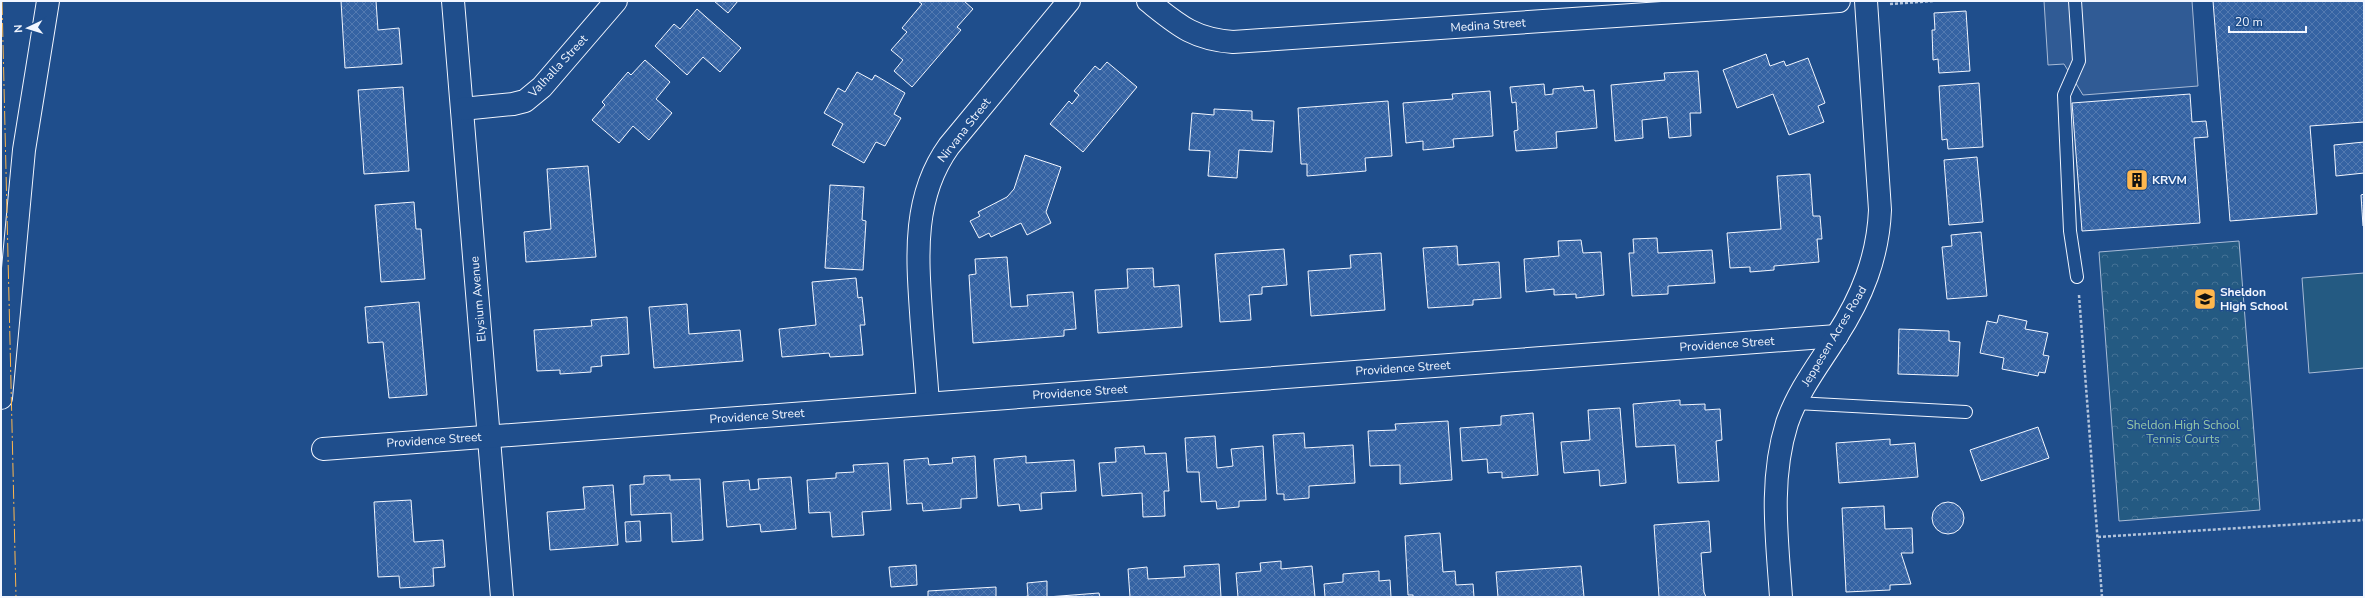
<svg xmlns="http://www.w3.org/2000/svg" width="2365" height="598" font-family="'Nunito Sans',sans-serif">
<defs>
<pattern id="park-crowns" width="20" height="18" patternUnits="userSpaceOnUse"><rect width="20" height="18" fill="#245a82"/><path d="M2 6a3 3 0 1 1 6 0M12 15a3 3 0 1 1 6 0" fill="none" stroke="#447295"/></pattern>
<pattern id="building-cross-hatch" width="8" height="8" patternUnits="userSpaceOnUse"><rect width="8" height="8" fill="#3563a3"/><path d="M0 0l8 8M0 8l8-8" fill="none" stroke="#537ab1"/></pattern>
</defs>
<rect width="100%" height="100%" fill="#1f4e8c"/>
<polygon fill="#245a82" stroke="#a8bbd7" points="2364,273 2364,368 2309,373 2302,278"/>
<polygon fill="url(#park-crowns)" stroke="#a8bbd7" points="2239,241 2260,510 2119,521 2099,252"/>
<polygon fill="#305b95" stroke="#a8bbd7" points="2044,1 2192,1 2198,86 2083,95 2064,64 2048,65"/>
<g fill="url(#building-cross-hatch)" stroke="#f2f6ff">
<polygon points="341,1 376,1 378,30 399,28 402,64 345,68"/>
<polygon points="714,1 738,1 728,13"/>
<polygon points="918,1 964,1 973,9 957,27 961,30 912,87 894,71 903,60 891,50 907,32 902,28 922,4"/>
<polygon points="2213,1 2364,1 2364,122 2310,126 2317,214 2230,221"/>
<polygon points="697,9 741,48 720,72 703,57 687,75 655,46 674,24 680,29"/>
<polygon points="1966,11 1970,71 1939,73 1938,59 1933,60 1932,30 1935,30 1934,13"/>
<polygon points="1766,54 1770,66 1784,61 1786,66 1808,58 1825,103 1818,106 1824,122 1789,135 1773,94 1737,108 1723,70"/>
<polygon points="645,60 670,82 656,99 672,113 649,140 633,126 619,143 592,120 605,105 602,102 628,72 631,75"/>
<polygon points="1107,62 1137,87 1083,152 1050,124 1069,101 1072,104 1079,95 1074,91 1095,66 1100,70"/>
<polygon points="1698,71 1701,113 1690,113 1691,136 1669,138 1667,117 1642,120 1643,138 1615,141 1611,85 1665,80 1664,73"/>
<polygon points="857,72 872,80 875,75 905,93 894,114 901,118 885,146 876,142 864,163 832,145 843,124 824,113 838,88 845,92"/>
<polygon points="1979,83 1983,147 1948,149 1947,139 1942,140 1939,86"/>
<polygon points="1544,84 1545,95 1553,94 1553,89 1583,86 1584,91 1594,90 1597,128 1556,132 1557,148 1516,151 1514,131 1518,130 1516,102 1512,103 1510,87"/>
<polygon points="403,87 409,171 364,174 358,90"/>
<polygon points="1490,91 1493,136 1453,139 1454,147 1423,150 1423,141 1406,143 1403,103 1453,99 1452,94"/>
<polygon points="2190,94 2192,122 2206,121 2208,137 2194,138 2200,223 2082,231 2072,103"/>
<polygon points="1388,101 1392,156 1365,158 1366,171 1307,176 1307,164 1301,164 1298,108"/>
<polygon points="1214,109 1252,111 1252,120 1274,121 1272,152 1239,150 1237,178 1208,176 1210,151 1189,150 1192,113 1214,115"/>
<polygon points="2364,142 2364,173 2336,176 2334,145"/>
<polygon points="1025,155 1061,167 1046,212 1051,223 1027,235 1021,223 991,237 989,233 979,238 970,221 980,216 978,212 1007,197 1014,189"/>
<polygon points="1977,157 1983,222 1949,225 1944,160"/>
<polygon points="588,166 596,257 526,262 524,232 551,229 547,169"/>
<polygon points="1810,174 1813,216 1820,216 1822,239 1817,239 1819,262 1774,266 1774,270 1750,272 1750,267 1730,268 1727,233 1781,229 1777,176"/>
<polygon points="830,185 864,187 862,220 866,221 863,270 825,268"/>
<polygon points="2364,194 2364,226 2363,226 2361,195"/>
<polygon points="414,202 416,229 421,229 425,279 381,282 375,205"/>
<polygon points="1981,232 1987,296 1947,299 1942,247 1952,246 1951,235"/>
<polygon points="1657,238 1658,253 1712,250 1715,283 1668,286 1668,294 1632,296 1629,253 1634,253 1633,239"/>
<polygon points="1581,240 1583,253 1601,252 1604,295 1576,298 1576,294 1554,295 1554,289 1526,292 1524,259 1559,256 1558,241"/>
<polygon points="1457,246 1458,265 1499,262 1501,298 1473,300 1473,305 1428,308 1423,248"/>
<polygon points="1284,249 1287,285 1262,287 1262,294 1249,295 1251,320 1220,322 1215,254"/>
<polygon points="1381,253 1385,310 1311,316 1308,271 1351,268 1350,255"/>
<polygon points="1007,257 1011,307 1028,306 1027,295 1073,292 1076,329 1064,330 1064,336 973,343 969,275 976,274 975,259"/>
<polygon points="1153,268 1154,287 1179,285 1182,327 1098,333 1095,290 1128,288 1127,269"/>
<polygon points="856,278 858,298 862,297 865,325 860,325 863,355 830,357 829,353 782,357 779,329 816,325 812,282"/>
<polygon points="419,302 427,395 389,398 383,342 368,343 365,307"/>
<polygon points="687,304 689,334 740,330 743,361 654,368 649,307"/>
<polygon points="1999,315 2027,321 2025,329 2048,333 2043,355 2049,356 2045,373 2039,372 2038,376 2002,369 2004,358 1980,353 1987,321 1997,323"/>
<polygon points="627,317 629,354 601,356 602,366 591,367 591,372 560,374 560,370 537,371 534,330 592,326 591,320"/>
<polygon points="1899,329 1949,331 1949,341 1960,342 1958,376 1898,374"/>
<polygon points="1680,400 1680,405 1705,404 1705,410 1720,409 1722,440 1716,441 1719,481 1678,483 1675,445 1636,447 1633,404"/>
<polygon points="1620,408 1626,483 1600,486 1599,470 1564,473 1561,442 1590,440 1588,410"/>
<polygon points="1533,413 1538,475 1502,478 1502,472 1488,473 1487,459 1462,461 1460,428 1501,425 1501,416"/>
<polygon points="1448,421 1452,480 1400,484 1400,465 1370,466 1368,431 1396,430 1395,424"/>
<polygon points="2038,427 2049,458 1981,481 1970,450"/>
<polygon points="1304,433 1305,448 1353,445 1355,483 1309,486 1309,498 1284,500 1284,494 1277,494 1273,435"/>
<polygon points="1215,436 1217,468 1233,466 1231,449 1263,446 1266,500 1239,501 1239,507 1217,509 1216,501 1201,502 1199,472 1187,472 1185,438"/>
<polygon points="1890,439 1890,445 1915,443 1918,477 1839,483 1836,443"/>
<polygon points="1144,446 1145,454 1166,453 1169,491 1164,491 1165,516 1143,517 1142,493 1102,496 1099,463 1116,462 1115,448"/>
<polygon points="975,456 977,498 961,499 961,508 923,511 922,503 907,504 904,460 928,458 929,465 953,463 952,458"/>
<polygon points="1026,456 1026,463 1074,460 1076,491 1041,493 1042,509 1020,511 1019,504 998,506 994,459"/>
<polygon points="888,463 891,510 862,512 864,535 832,537 830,512 809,513 807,480 836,478 836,473 854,472 853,465"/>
<polygon points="670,475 670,480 700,479 703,540 672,542 671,513 631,515 630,485 644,484 644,476"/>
<polygon points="791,477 796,529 761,532 760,524 727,527 723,482 749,480 750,490 759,489 758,479"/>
<polygon points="613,485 618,545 550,550 547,512 585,509 583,487"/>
<polygon points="411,500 414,542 443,540 445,567 433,568 434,586 400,588 399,576 378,577 374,502"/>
<circle cx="1948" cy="518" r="16"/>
<polygon points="1884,506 1885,529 1912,528 1913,553 1901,553 1911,584 1890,585 1890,590 1846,592 1842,508"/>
<polygon points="640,521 641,541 626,542 625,522"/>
<polygon points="1709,521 1711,552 1701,553 1704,592 1706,597 1659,597 1654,525"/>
<polygon points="1440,533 1443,572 1455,571 1456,585 1473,584 1474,597 1413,597 1413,595 1408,595 1405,536"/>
<polygon points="1281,561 1281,569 1312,566 1315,597 1238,597 1236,573 1261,571 1260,563"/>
<polygon points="1219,564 1221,597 1130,597 1128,569 1147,567 1148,579 1185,577 1184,566"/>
<polygon points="916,565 917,585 891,587 889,567"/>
<polygon points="1581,566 1584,597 1498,597 1496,572"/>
<polygon points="1379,571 1379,581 1390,580 1391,597 1325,597 1324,584 1343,582 1343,574"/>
<polygon points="1047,581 1047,597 1099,593 1100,597 1023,597 1028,596 1027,583"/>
<polygon points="996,587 996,597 928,597 928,591"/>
</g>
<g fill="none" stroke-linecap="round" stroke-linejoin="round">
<g stroke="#f2f6ff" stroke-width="14">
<g id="service">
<polyline points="2075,1 2079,61 2064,95 2070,231 2077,277"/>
<polyline points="1796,403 1966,412"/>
</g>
</g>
<g stroke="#f2f6ff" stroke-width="24">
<g id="minor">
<polyline points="453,1 502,597"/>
<path d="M1148 1C1178 25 1193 39 1233 42L1839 1"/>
<polyline points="462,109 513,104 525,101 542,87 616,1"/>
<path d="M928 403C926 373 923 343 921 312 917 254 913 196 949 146L1069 1"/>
<polyline points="323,449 1837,336"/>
<path d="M1781 597C1777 539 1769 480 1787 423 1798 391 1819 364 1836 337 1862 297 1878 257 1880 210L1866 1"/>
</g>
</g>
<g stroke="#f2f6ff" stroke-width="24">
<polyline id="motorway" points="1,398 24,150 48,1"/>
</g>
<g stroke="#b3c4dc" stroke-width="2.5" stroke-dasharray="3 2" stroke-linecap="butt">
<polyline points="1890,4 1933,1"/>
<polyline points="2079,295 2102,597"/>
<polyline points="2098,537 2364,520"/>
</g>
<use href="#service" stroke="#1f4e8c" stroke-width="12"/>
<use href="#minor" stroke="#1f4e8c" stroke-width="22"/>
<use href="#motorway" stroke="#1f4e8c" stroke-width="22"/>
<polyline stroke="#ffb74d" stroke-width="1" stroke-dasharray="14 3 2 3" stroke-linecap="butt" points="2,1 16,597"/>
</g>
<defs>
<g id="building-square" transform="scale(1.15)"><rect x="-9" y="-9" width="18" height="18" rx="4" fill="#ffb74d" stroke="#1f4e8c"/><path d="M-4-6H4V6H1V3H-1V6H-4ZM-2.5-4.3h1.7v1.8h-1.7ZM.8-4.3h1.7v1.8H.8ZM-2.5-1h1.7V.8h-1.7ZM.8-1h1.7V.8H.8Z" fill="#111"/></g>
<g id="school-square" transform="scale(1.15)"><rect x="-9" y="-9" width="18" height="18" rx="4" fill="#ffb74d" stroke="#1f4e8c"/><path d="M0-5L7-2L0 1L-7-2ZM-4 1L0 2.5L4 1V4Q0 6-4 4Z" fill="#111"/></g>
</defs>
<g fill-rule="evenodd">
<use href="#building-square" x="2137" y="180"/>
<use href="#school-square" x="2205" y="299"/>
</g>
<g text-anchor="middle" stroke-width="3" stroke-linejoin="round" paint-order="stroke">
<g font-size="12" fill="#f2f6ff" stroke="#1f4e8c">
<text transform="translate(1488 25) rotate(-4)" y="4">Medina Street</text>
<text transform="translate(558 66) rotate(-47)" y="4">Valhalla Street</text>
<text transform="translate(964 130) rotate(-52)" y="4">Nirvana Street</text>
<text transform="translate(478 299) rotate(-95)" y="4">Elysium Avenue</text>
<text transform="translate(1834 336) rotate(-59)" y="4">Jeppesen Acres Road</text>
<text transform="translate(1727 344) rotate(-4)" y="4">Providence Street</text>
<text transform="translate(1403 368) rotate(-4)" y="4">Providence Street</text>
<text transform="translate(1080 392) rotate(-4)" y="4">Providence Street</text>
<text transform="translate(757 416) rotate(-4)" y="4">Providence Street</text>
<text transform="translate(434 440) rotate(-4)" y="4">Providence Street</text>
</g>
<g font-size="12" font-weight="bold" fill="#f2f6ff" stroke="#1f4e8c" text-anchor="start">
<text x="2152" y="184">KRVM</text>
<text x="2220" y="296">Sheldon<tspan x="2220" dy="14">High School</tspan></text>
</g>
<g font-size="12" fill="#97c8a6" stroke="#1f4e8c">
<text x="2183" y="429">Sheldon High School<tspan x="2183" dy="14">Tennis Courts</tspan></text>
</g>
</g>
<rect width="2365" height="598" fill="none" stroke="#f2f6ff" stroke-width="4"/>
<g transform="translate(28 28) rotate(266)" stroke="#1f4e8c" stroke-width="3" paint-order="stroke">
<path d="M0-3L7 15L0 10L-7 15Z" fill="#f2f6ff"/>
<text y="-6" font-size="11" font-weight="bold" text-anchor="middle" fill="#f2f6ff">N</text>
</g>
<path d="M2229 26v6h77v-6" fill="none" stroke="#f2f6ff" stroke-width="2"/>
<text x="2235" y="26" font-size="12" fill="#f2f6ff" stroke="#1f4e8c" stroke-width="3" paint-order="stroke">20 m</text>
</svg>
